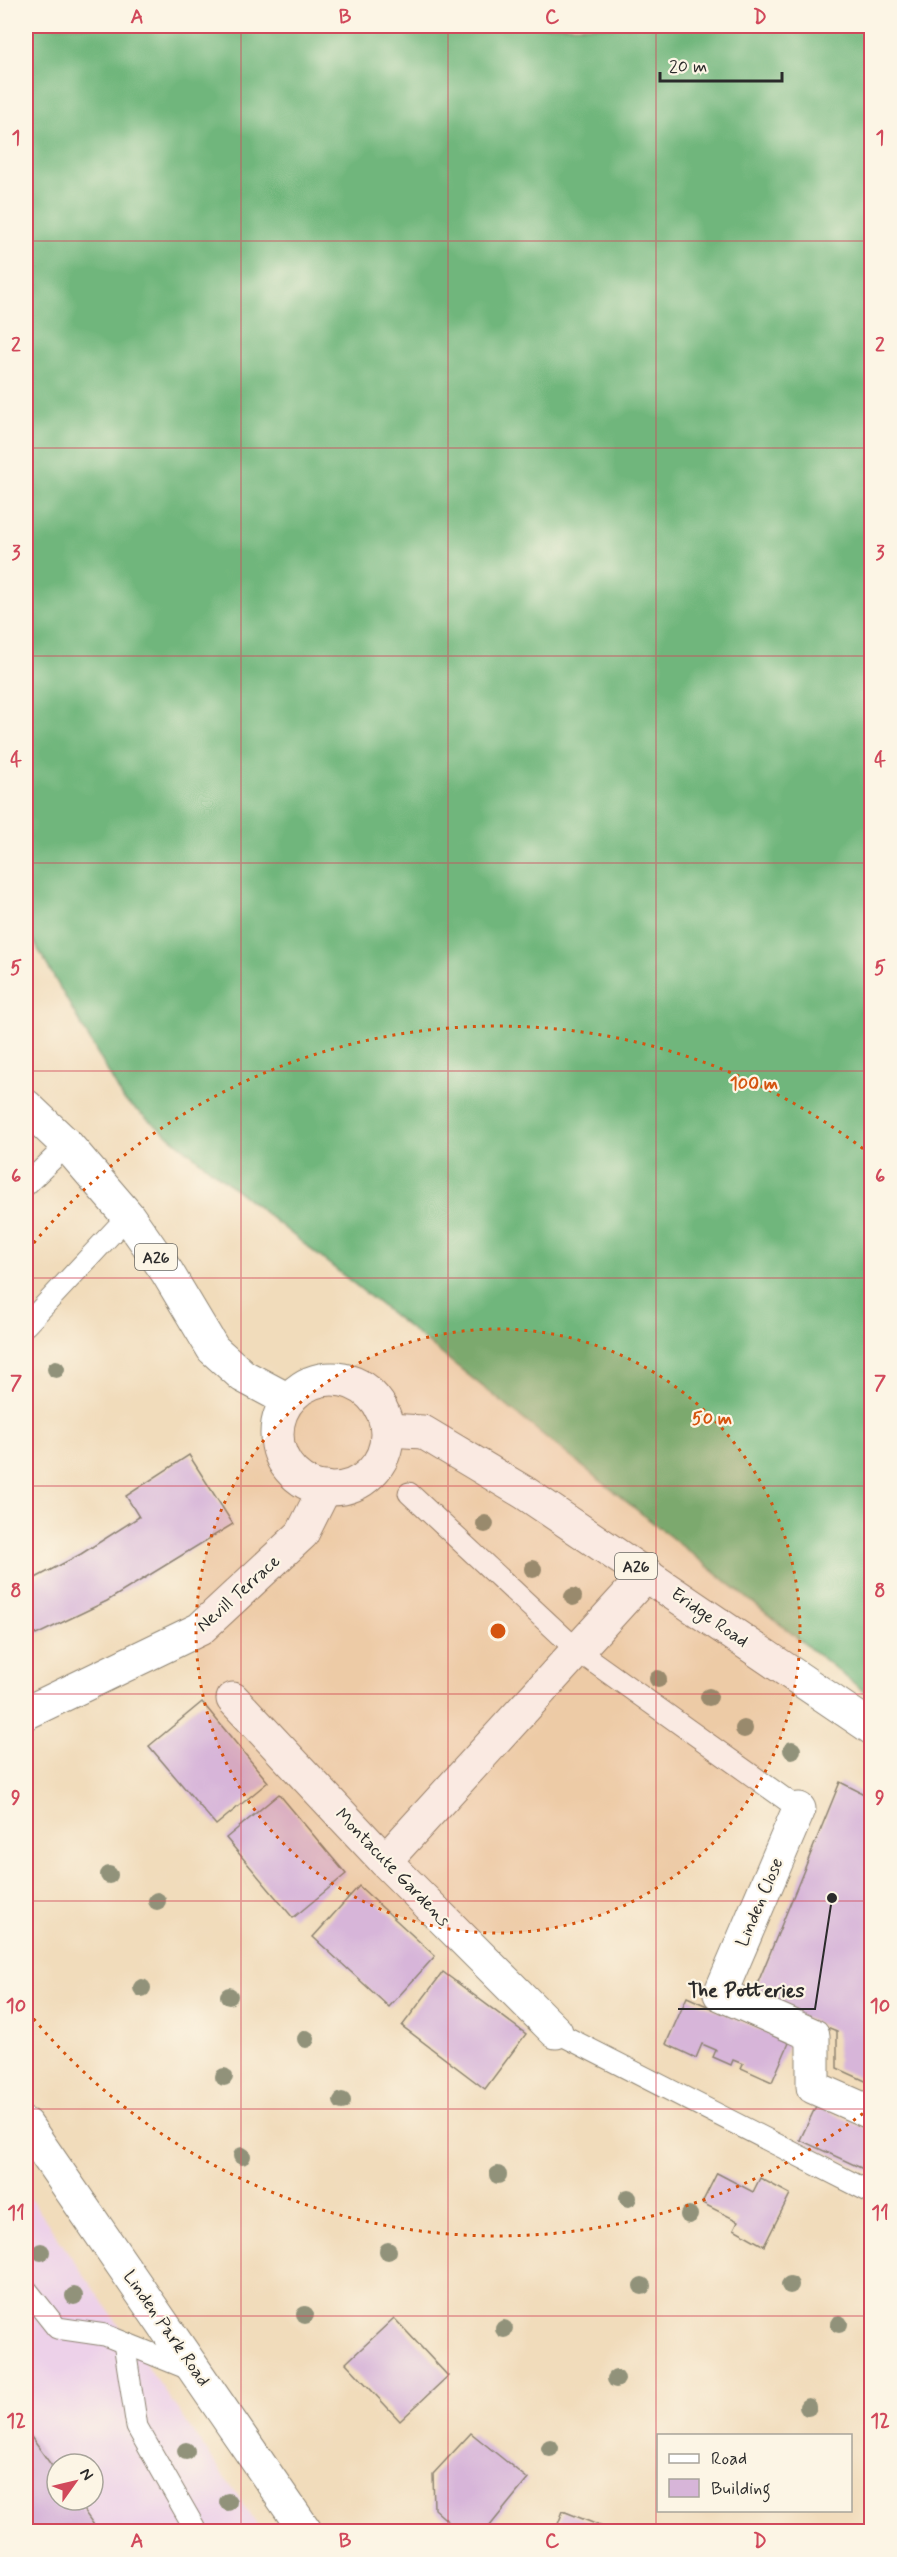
<svg xmlns="http://www.w3.org/2000/svg" width="897" height="2557" font-family="Mynerve,sans-serif">
<rect width="100%" height="100%" fill="#fcf5e5"/>
<filter id="ink" filterUnits="userSpaceOnUse"><feTurbulence type="fractalNoise" baseFrequency=".0167" numOctaves="2"/><feDisplacementMap in="SourceGraphic" scale="12" xChannelSelector="R" yChannelSelector="G"/><feConvolveMatrix kernelMatrix="1 2 1 2 8 2 1 2 1" color-interpolation-filters="sRGB"/></filter>
<filter id="wash" filterUnits="userSpaceOnUse"><feTurbulence type="fractalNoise" baseFrequency=".008" numOctaves="4" result="noise"/><feDisplacementMap in="SourceGraphic" scale="24" xChannelSelector="R" yChannelSelector="G"/><feGaussianBlur stdDeviation="1.35" result="paint"/><feColorMatrix in="noise" values="0 0 0 0 0 0 0 0 0 0 0 0 0 0 0 0 0 1.4 0 .05"/><feComposite in="paint" operator="in"/></filter>
<g filter="url(#wash)">
<rect width="100%" height="100%" fill="#f1dcbb"/>
<path fill="#edd1e9" fill-rule="evenodd" d="M26 2192 262 2531H26ZM57 2464H93V2500H57Z"/>
<polygon fill="#6fb67b" stroke="#4d7053" stroke-width="1.5" points="26,26 871,26 871,1697 124,1100 26,928"/>
<g id="blocks">
<g fill="#d7b5d9">
<polygon points="189,1455 233,1524 107,1601 36,1635 35,1633 26,1637 26,1583 81,1554 139,1517 126,1496"/>
<polygon points="202,1702 268,1782 216,1825 149,1746"/>
<polygon points="840,1782 872,1798 872,2084 837,2068 837,2031 752,1997"/>
<polygon points="279,1794 346,1874 293,1918 226,1838"/>
<polygon points="359,1886 435,1956 389,2007 313,1937"/>
<polygon points="443,1972 526,2034 485,2089 402,2026"/>
<polygon points="687,1997 789,2043 772,2082 741,2068 743,2064 733,2060 731,2065 713,2057 716,2050 702,2044 696,2058 666,2044"/>
<polygon points="816,2106 872,2131 872,2173 800,2140"/>
<polygon points="717,2173 753,2192 760,2178 790,2194 764,2246 734,2229 738,2221 702,2203"/>
<polygon points="394,2318 448,2376 400,2421 346,2363"/>
<polygon points="26,2430 57,2473 57,2500 76,2500 99,2532 26,2532"/>
<polygon points="471,2433 528,2479 485,2532 460,2532 434,2509 433,2474"/>
<polygon points="563,2511 613,2531 613,2532 555,2532"/>
</g>
</g>
</g>
<g filter="url(#ink)">
<use href="#blocks" fill-opacity="0" stroke="#8e8473" stroke-width="1.5"/>
<g fill="none" stroke-linecap="round" stroke-linejoin="round">
<g stroke="#8e8473" stroke-width="23">
<g id="lane">
<polyline points="26,1185 67,1145"/>
<polyline points="26,1325 128,1216"/>
<polyline points="409,1493 578,1651 799,1809"/>
<polyline points="556,2032 872,2193"/>
<polyline points="26,2289 57,2328 105,2335 194,2371"/>
<polyline points="124,2343 137,2427 197,2532"/>
</g>
</g>
<g stroke="#8e8473" stroke-width="35">
<g id="street">
<polyline points="233,1699 385,1861 556,2032"/>
<polyline points="26,1713 200,1629 302,1534 325,1488"/>
<polyline points="799,1809 720,1994 813,2035 813,2087 872,2113"/>
<polyline points="385,1861 647,1574"/>
<polyline points="26,2125 306,2532"/>
</g>
</g>
<g stroke="#8e8473" stroke-width="35">
<g id="highway">
<polyline points="26,1106 67,1145 128,1216 167,1272 213,1349 243,1376 288,1400"/>
<circle cx="332" cy="1434" r="55"/>
<polyline points="388,1430 423,1432 525,1493 872,1728"/>
</g>
</g>
<use href="#lane" stroke="#fff" stroke-width="21"/>
<use href="#street" stroke="#fff" stroke-width="33"/>
<use href="#highway" stroke="#fff" stroke-width="33"/>
</g>
<g fill="#91927a">
<circle cx="56" cy="1369" r="9"/>
<circle cx="485" cy="1524" r="9"/>
<circle cx="533" cy="1569" r="9"/>
<circle cx="573" cy="1597" r="9"/>
<circle cx="658" cy="1679" r="9"/>
<circle cx="709" cy="1697" r="9"/>
<circle cx="744" cy="1729" r="9"/>
<circle cx="792" cy="1750" r="9"/>
<circle cx="109" cy="1875" r="9"/>
<circle cx="157" cy="1901" r="9"/>
<circle cx="142" cy="1988" r="9"/>
<circle cx="229" cy="1996" r="9"/>
<circle cx="306" cy="2039" r="9"/>
<circle cx="224" cy="2077" r="9"/>
<circle cx="342" cy="2101" r="9"/>
<circle cx="242" cy="2156" r="9"/>
<circle cx="498" cy="2175" r="9"/>
<circle cx="628" cy="2198" r="9"/>
<circle cx="689" cy="2215" r="9"/>
<circle cx="388" cy="2251" r="9"/>
<circle cx="41" cy="2252" r="9"/>
<circle cx="790" cy="2285" r="9"/>
<circle cx="642" cy="2286" r="9"/>
<circle cx="74" cy="2296" r="9"/>
<circle cx="305" cy="2315" r="9"/>
<circle cx="839" cy="2324" r="9"/>
<circle cx="504" cy="2329" r="9"/>
<circle cx="616" cy="2379" r="9"/>
<circle cx="808" cy="2407" r="9"/>
<circle cx="550" cy="2448" r="9"/>
<circle cx="186" cy="2451" r="9"/>
<circle cx="228" cy="2502" r="9"/>
</g>
</g>
<path fill="none" stroke="#d1495b" stroke-width="1.5" stroke-opacity="0.55" d="M241 26V2532M448 26V2532M656 26V2532M26 241H872M26 448H872M26 656H872M26 863H872M26 1071H872M26 1278H872M26 1486H872M26 1694H872M26 1901H872M26 2109H872M26 2316H872"/>
<circle cx="498" cy="1631" r="302" fill="#d5540f" fill-opacity=".12"/>
<g fill="none" stroke="#d5540f" stroke-width="3" stroke-dasharray="3 6">
<circle cx="498" cy="1631" r="302"/>
<path d="M870 2108A605 605 0 0 1 28 2012M28 1250A605 605 0 0 1 870 1154"/>
</g>
<g text-anchor="middle" stroke-width="4.5" stroke-linejoin="round" paint-order="stroke">
<g fill="#fcf5e5" stroke="#6a6863" stroke-width="1.5">
<rect x="135" y="1244" width="42" height="26" rx="4.5"/>
<rect x="615" y="1553" width="42" height="26" rx="4.5"/>
</g>
<g font-size="16" font-weight="bold" fill="#2b2b2b">
<text x="156" y="1263">A26</text>
<text x="636" y="1572">A26</text>
</g>
<g font-size="18" fill="#2b2b2b" stroke="#fcf5e5">
<text transform="translate(238 1593) rotate(-42)" y="6">Nevill Terrace</text>
<text transform="translate(710 1617) rotate(35)" y="6">Eridge Road</text>
<text transform="translate(393 1867) rotate(46)" y="6">Montacute Gardens</text>
<text transform="translate(759 1902) rotate(-67)" y="6">Linden Close</text>
<text transform="translate(167 2328) rotate(55)" y="6">Linden Park Road</text>
</g>
</g>
<circle cx="498" cy="1631" r="9" fill="#d5540f" stroke="#fcf5e5" stroke-width="3"/>
<g font-size="18" text-anchor="middle" font-weight="bold" fill="#d5540f" stroke="#fcf5e5" stroke-width="4.5" stroke-linejoin="round" paint-order="stroke">
<text x="754" y="1089">100 m</text>
<text x="712" y="1424">50 m</text>
</g>
<path fill="none" stroke="#2b2b2b" stroke-width="2" d="M832 1898L815 2009H678"/>
<circle fill="#2b2b2b" stroke="#fcf5e5" stroke-width="2" cx="832" cy="1898" r="6"/>
<g font-size="20" text-anchor="middle" font-weight="bold" fill="#2b2b2b" stroke="#fcf5e5" stroke-width="4.5" stroke-linejoin="round" paint-order="stroke">
<text x="746" y="1997">The Potteries</text>
</g>
<rect width="897" height="2557" fill="none" stroke="#fcf5e5" stroke-width="66"/>
<rect x="657" y="2434" width="195" height="78" fill="#fcf5e5" stroke="#a8a49b" stroke-width="1.5"/>
<rect x="669" y="2454" width="30" height="9" fill="#ffffff" stroke="#a8a49b" stroke-width="1.5"/>
<text x="711" y="2464" font-size="18" fill="#2b2b2b">Road</text>
<rect x="669" y="2479" width="30" height="18" fill="#d7b5d9" stroke="#a8a49b" stroke-width="1.5"/>
<text x="711" y="2494" font-size="18" fill="#2b2b2b">Building</text>
<g transform="translate(75 2482) rotate(56)"><circle r="28" fill="#fcf5e5" stroke="#a8a49b" stroke-width="1.5"/>
<path d="M0-4.5L10 22L0 15L-10 22Z" fill="#d1495b"/>
<text y="-9" font-size="16" font-weight="bold" text-anchor="middle" fill="#2b2b2b">N</text>
</g>
<path d="M660 72v9h122v-9" fill="none" stroke="#2b2b2b" stroke-width="3"/>
<text x="669" y="72" font-size="18" fill="#2b2b2b" stroke="#fcf5e5" stroke-width="4.5" paint-order="stroke">20 m</text>
<rect x="33" y="33" width="831" height="2491" fill="none" stroke="#d1495b" stroke-width="2"/>
<g font-size="20" text-anchor="middle" font-weight="bold" fill="#d1495b">
<text x="137" y="23">A</text>
<text x="345" y="23">B</text>
<text x="552" y="23">C</text>
<text x="760" y="23">D</text>
<text x="16" y="144">1</text>
<text x="880" y="144">1</text>
<text x="16" y="351">2</text>
<text x="880" y="351">2</text>
<text x="16" y="559">3</text>
<text x="880" y="559">3</text>
<text x="16" y="766">4</text>
<text x="880" y="766">4</text>
<text x="16" y="974">5</text>
<text x="880" y="974">5</text>
<text x="16" y="1182">6</text>
<text x="880" y="1182">6</text>
<text x="16" y="1389">7</text>
<text x="880" y="1389">7</text>
<text x="16" y="1597">8</text>
<text x="880" y="1597">8</text>
<text x="16" y="1804">9</text>
<text x="880" y="1804">9</text>
<text x="16" y="2012">10</text>
<text x="880" y="2012">10</text>
<text x="16" y="2219">11</text>
<text x="880" y="2219">11</text>
<text x="16" y="2427">12</text>
<text x="880" y="2427">12</text>
<text x="137" y="2547">A</text>
<text x="345" y="2547">B</text>
<text x="552" y="2547">C</text>
<text x="760" y="2547">D</text>
</g>
</svg>
